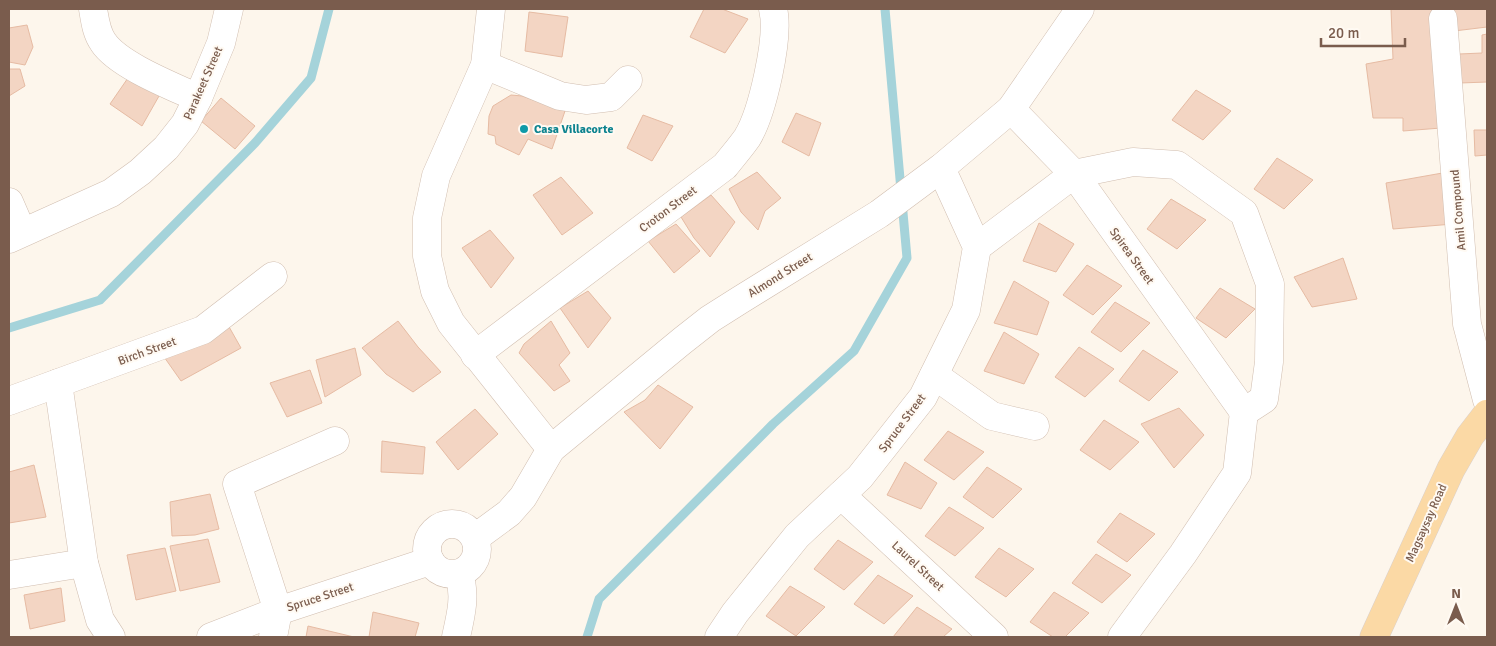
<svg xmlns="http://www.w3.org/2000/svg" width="1496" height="646" font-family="Signika,sans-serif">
<rect width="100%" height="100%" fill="#fdf6ec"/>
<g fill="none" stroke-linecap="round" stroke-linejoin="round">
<g stroke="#a5d3da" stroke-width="9">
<polyline points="9,328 100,300 255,143 311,78 329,9"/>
<polyline points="587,637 599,599 773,424 854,351 907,258 885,9"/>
</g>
</g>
<g fill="#f3d5c3" stroke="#e6bba3">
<polygon points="704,9 722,9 748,19 725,53 690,37"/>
<polygon points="1391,9 1434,9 1441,128 1403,131 1403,118 1373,118 1366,64 1393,59"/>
<polygon points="1451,9 1487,9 1487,27 1454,31"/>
<polygon points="529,12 568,17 562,57 525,51"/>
<polygon points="27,25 33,47 25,65 9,62 9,28"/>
<polygon points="1487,34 1487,82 1460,83 1459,54 1482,53 1482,35"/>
<polygon points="9,69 20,69 25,86 9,96"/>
<polygon points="130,75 163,89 142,126 110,104"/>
<polygon points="1196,90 1231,111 1203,140 1172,120"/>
<polygon points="511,95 522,96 565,111 552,149 528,139 519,155 496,144 495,136 488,134 489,116 493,106"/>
<polygon points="221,98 255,126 235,149 201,121"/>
<polygon points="796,113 821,123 809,156 782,142"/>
<polygon points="643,115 673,126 652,161 627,148"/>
<polygon points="1474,130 1487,130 1487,155 1475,156"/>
<polygon points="1277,158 1313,180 1284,209 1254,189"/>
<polygon points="757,172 781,198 765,211 758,230 741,212 729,189"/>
<polygon points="1448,172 1453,224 1393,229 1386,183"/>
<polygon points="561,177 593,213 562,235 533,195"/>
<polygon points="711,195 735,222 710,257 694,238 681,217"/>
<polygon points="1171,199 1206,220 1177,249 1147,229"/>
<polygon points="1039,223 1074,244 1056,272 1023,261"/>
<polygon points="676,224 700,251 674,273 648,241"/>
<polygon points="490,230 514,258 491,288 462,248"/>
<polygon points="1343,258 1357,299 1312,307 1294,277"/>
<polygon points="1087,265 1122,286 1093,315 1063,295"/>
<polygon points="1014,281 1049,302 1037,335 994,323"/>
<polygon points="1220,288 1255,309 1226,338 1196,318"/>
<polygon points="588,291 611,318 588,348 560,308"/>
<polygon points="1115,302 1150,323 1121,352 1091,332"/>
<polygon points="398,321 418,347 441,372 413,392 386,374 362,348"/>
<polygon points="551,321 570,353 559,365 570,381 554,391 519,353 524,344"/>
<polygon points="228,325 241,348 181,381 162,354"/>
<polygon points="1004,332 1039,354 1024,384 984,371"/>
<polygon points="1079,347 1114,369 1085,397 1055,377"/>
<polygon points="355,348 361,375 325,397 316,360"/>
<polygon points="1143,350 1178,372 1149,401 1119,381"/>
<polygon points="310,370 322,403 287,417 270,383"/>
<polygon points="658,385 693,407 660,449 624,412 645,400"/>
<polygon points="1179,408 1204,435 1174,468 1141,424"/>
<polygon points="475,409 498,434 458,470 436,442"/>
<polygon points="1104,420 1139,442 1110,470 1080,450"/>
<polygon points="948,431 984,452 954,480 924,460"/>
<polygon points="382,441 425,447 423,474 381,472"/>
<polygon points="905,462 937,483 921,509 887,495"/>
<polygon points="34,465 46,517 9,523 9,472"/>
<polygon points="987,467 1022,489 993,518 963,497"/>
<polygon points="210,494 219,529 195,535 172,536 170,502"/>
<polygon points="949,507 984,528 955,556 925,536"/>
<polygon points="1120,513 1155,534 1127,562 1097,542"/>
<polygon points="208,539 220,582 180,591 170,546"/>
<polygon points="838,540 873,562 844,590 814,569"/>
<polygon points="165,548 176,591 136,600 127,555"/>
<polygon points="999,548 1034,569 1006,597 975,577"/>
<polygon points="1096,554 1131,575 1102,603 1072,583"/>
<polygon points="878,575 913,596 884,624 854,604"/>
<polygon points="790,586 825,607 796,636 766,616"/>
<polygon points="61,588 65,621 30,629 24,595"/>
<polygon points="1054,592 1089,613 1065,637 1053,637 1030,622"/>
<polygon points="917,607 952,629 943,637 893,637"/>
<polygon points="373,612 419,623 415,637 369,637"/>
<polygon points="308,626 354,637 306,637"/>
</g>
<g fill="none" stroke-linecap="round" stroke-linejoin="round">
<g stroke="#d1beb0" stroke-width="29">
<g id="minor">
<path d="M93 9C95 20 96 32 103 42 118 65 172 86 198 98"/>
<polyline points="491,9 485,65 436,176 427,218 427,256 435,291 451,323 551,449"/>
<polyline points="1443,19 1467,324 1487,400"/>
<polyline points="485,65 560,96 586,100 611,97 628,80"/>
<polyline points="1011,109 1074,174 1244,412"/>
<polyline points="9,202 22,232"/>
<polyline points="9,239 111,193 140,172 166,148 185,124 198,98 221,43 229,9"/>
<polyline points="977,247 1074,174 1133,162 1177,165 1244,213 1270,284 1269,362 1264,399 1244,412"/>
<path d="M475 355 725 166C732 157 740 148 747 138 762 114 780 37 773 9"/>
<polyline points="934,375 992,416 1035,426"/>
<polyline points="58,383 84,563 100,620 111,637"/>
<polyline points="9,401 203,330 273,276"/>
<polyline points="841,495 994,637"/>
<circle cx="452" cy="549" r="25"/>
<polyline points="475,538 509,513 523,497 551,449 682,341 710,319 740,300 879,214 941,168 1011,109 1080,9"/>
<polyline points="9,575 84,563"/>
<polyline points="211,637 278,611 430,561"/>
<polyline points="273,637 278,611 237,484 335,441"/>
<path d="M456 637C461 615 466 595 459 574"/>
<polyline points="719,637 735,613 797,536 860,477 923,397 966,310 977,247 941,168"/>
<polyline points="1122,637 1183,554 1237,473 1244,412"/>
</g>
</g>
<g stroke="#dad1cd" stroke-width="29">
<polyline id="major" points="1374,637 1451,469 1470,436 1487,414"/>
</g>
<use href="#minor" stroke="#fff" stroke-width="28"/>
<use href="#major" stroke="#fbd9a5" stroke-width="28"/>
</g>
<circle fill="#0f9aa8" stroke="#fffaf3" stroke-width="2" cx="524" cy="129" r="5"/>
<g text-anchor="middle" stroke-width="4" stroke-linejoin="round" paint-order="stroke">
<g font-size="12" fill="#7a5c4d" stroke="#fffaf3">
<text transform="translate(203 83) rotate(-66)" y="4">Parakeet Street</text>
<text transform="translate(668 209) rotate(-37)" y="4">Croton Street</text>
<text transform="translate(1458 210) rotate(-95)" y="4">Amil Compound</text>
<text transform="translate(1132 256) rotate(54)" y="4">Spirea Street</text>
<text transform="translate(780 275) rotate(-32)" y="4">Almond Street</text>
<text transform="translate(147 351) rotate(-20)" y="4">Birch Street</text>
<text transform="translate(902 423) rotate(-53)" y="4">Spruce Street</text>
<text transform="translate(1426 523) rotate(-66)" y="4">Magsaysay Road</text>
<text transform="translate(918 566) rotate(43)" y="4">Laurel Street</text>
<text transform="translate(320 597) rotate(-18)" y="4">Spruce Street</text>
</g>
<g font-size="12" font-weight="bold" fill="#0d838f" stroke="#fffaf3" text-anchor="start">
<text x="534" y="133">Casa Villacorte</text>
</g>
</g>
<rect width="1496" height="646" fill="none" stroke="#7a5c4d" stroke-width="20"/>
<g transform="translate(1456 606)" stroke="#fffaf3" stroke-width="4" paint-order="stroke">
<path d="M0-4L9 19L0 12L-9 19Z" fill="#7a5c4d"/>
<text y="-8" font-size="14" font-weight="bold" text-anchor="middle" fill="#7a5c4d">N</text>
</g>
<path d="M1321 38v8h84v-8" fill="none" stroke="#7a5c4d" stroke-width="2.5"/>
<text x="1328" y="38" font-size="15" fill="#7a5c4d" stroke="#fffaf3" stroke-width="4" paint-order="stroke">20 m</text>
</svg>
